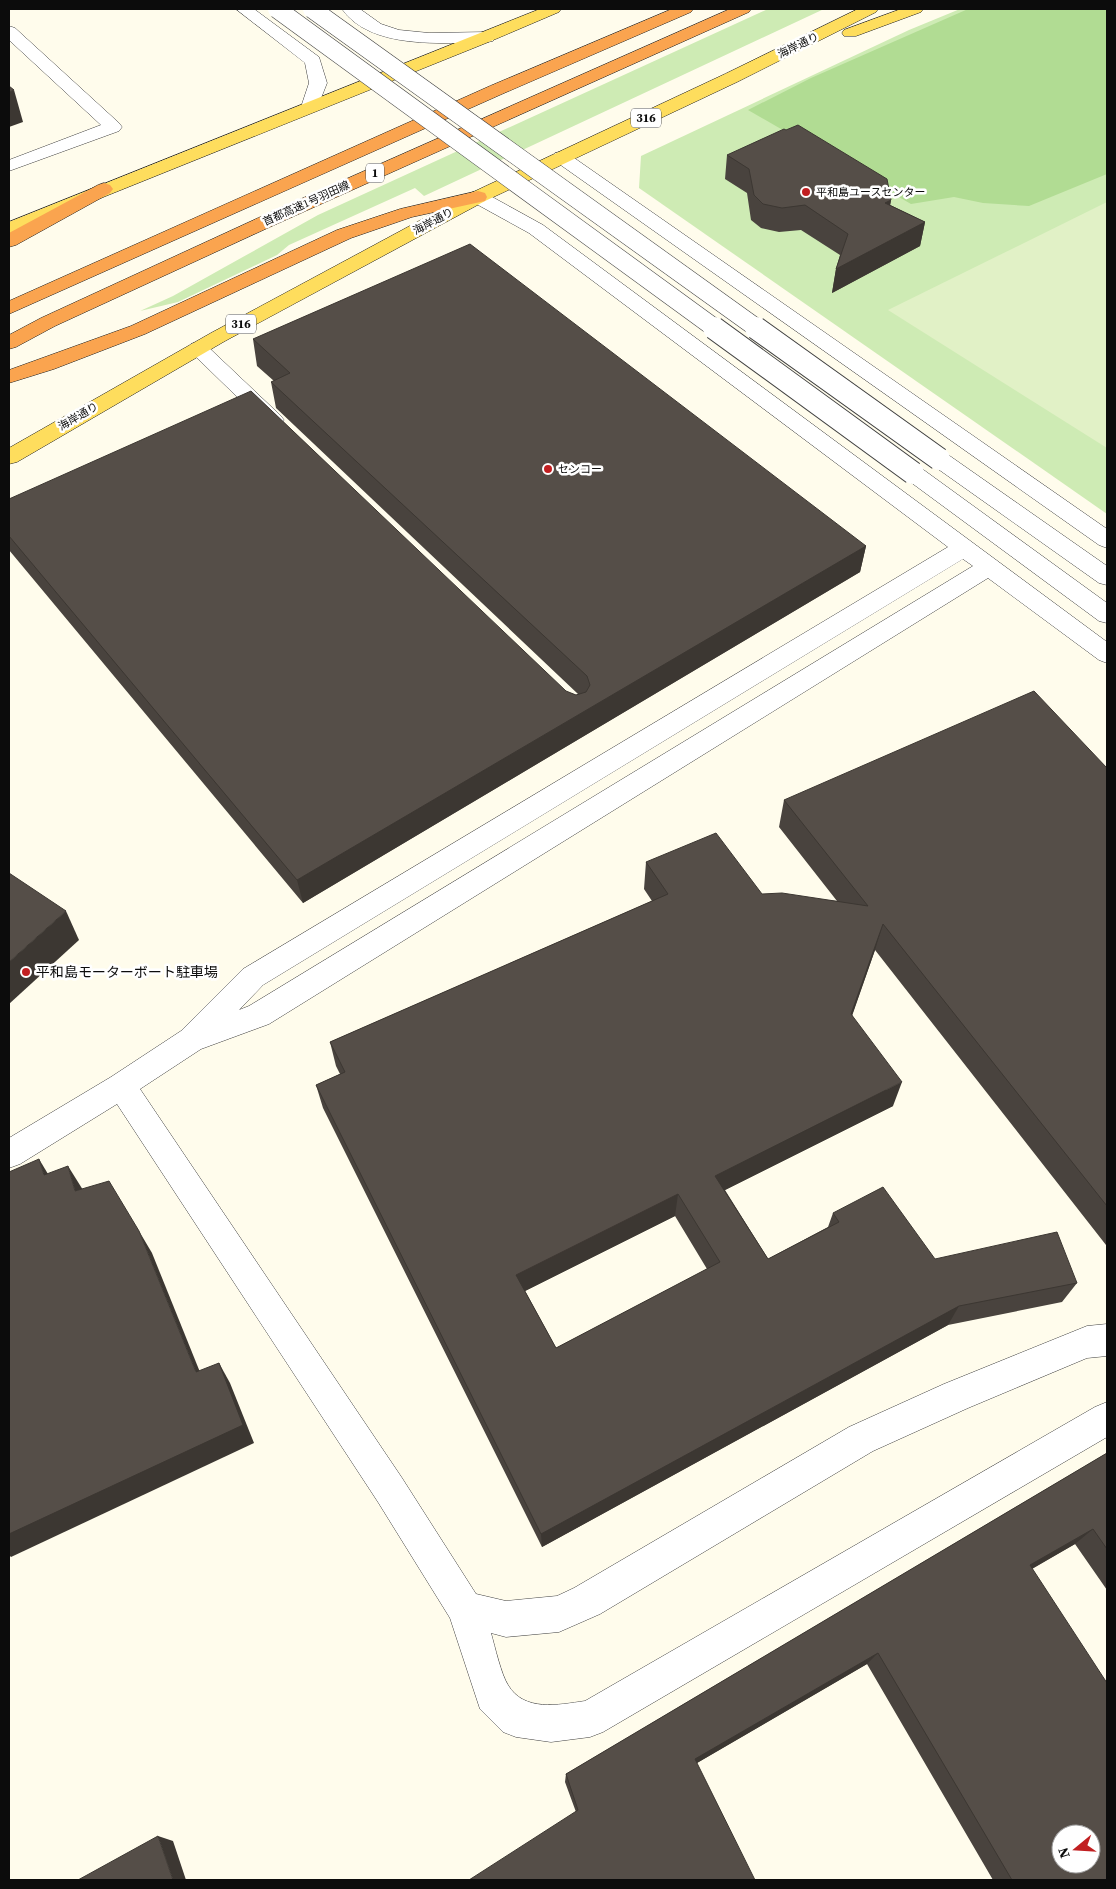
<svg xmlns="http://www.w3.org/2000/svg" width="1116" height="1889" font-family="'Source Serif 4','Noto Sans JP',serif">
<rect width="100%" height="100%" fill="#fffcec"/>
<g fill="#ceebb4">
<polygon points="768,9 824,9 424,196 415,188 289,245 277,255 178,302 140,311 173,296 318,215"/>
<polygon points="960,9 1107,9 1107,514 639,188 641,156 909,30"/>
</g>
<polygon fill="#b1dc93" points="968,9 1107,9 1107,174 1029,206 983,203 954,197 911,204 748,110 811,78"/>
<polygon fill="#e1f1c6" points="1107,202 1107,448 888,310"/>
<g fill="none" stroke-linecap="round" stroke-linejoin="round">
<g stroke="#3f3f3f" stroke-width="1">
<g id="minor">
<polygon points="236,9 254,9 319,57 327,83 316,111 310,112 304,111 301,107 309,83 305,63"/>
<path d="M342 9H360L381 24 399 30 429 33 487 32 493 33 495 37 493 41 487 42C444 43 370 50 342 9Z"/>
<polygon points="9,26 15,28 119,123 122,127 119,131 9,171 9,160 101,125 9,40"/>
<polygon points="561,152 567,153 1107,529 1107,548 1099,545 555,161 552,157 555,153"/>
<path d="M478 191 485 193 543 225 1107 642V663L1099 660 988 578 269 1024 201 1049 140 1089 402 1478 476 1594 506 1601 557 1596 574 1588 849 1427 944 1384 1087 1326 1107 1324V1356L1087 1358 968 1408 873 1451 600 1614 559 1632 506 1637 491 1633C495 1647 501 1674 508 1685 524 1712 558 1705 585 1701L1095 1407 1107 1402V1437L603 1732 590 1737 551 1742 516 1737 503 1732 480 1709 450 1618 378 1502 117 1104 20 1164 9 1168V1138L111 1077 181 1031 243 969 948 547 529 233 471 201 469 197 471 193ZM963 559 973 566 249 1006 239 1010 263 985Z"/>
<polygon points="198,342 205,344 280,415 284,420 280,425 273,427 266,425 191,352 188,348 191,344"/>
<polygon points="939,452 947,454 1107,566 1107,585 1099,583 931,464 928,459 931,454"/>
<polygon points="913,466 921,468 1107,603 1107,623 1099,621 905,478 902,473 905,468"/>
</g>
</g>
<g stroke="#1d1d1d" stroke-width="1">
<g id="major">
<polygon points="540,9 561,9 559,12 491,41 9,235 9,222"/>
<polygon points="858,9 878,9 876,12 737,82 485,201 225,341 17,462 9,464 9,448 211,333 471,193 725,74"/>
<polygon points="901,9 923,9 921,12 856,36 844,36 842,33 844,30"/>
</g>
</g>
<g stroke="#1d1d1d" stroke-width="1">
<g id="highway">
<polygon points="672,9 693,9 691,12 502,94 9,314 9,301 490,86"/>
<polygon points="730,9 751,9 749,12 272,226 55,326 16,347 9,349 9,335 41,318 258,218"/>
<polygon points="104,183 110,185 113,189 110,193 16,245 9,247 9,233 98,185"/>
<polygon points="478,191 485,193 487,197 485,201 412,217 351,238 145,334 54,369 9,383 9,370 131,326 337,230 400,209"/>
</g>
</g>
<use href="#minor" fill="#fff" fill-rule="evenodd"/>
<use href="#major" fill="#fedd5d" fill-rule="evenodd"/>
<use href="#highway" fill="#faa44f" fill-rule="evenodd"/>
<g stroke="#3f3f3f" stroke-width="19" stroke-linecap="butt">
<g id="minor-bridge-far1">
<polyline points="277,9 716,329"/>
<polyline points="312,9 758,329"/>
</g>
</g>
<g stroke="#3f3f3f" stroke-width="24" stroke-linecap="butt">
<g id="minor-bridge">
<polyline points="714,328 913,473"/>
<polyline points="756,328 939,459"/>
</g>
</g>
<use href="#minor-bridge-far1" stroke="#fff" stroke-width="18"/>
<use href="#minor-bridge" stroke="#fff" stroke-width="22"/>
</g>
<g fill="#49433e" fill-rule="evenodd">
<polygon points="727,155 891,200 890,205 925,222 920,246 832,293 836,269 840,255 801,230 779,232 761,228 751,220 747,193 725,179"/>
<polygon points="253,339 866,546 860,572 303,903 9,550 9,499 576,695 578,694 276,408 271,382 274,381 257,366"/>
<path d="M1107 768V1245H1106L875 950 852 1015 893 1106 725 1190 768 1259 828 1227 833 1213 935 1259 1077 1283 1062 1302 948 1325 542 1547 323 1108 316 1085 340 1074 336 1066 330 1042 652 901 644 889 646 862 762 894 837 901 779 827 784 800ZM675 1216 707 1269 556 1348 525 1291Z"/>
<polygon points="1107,1453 1107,1590 1075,1544 1032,1569 1107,1880 993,1880 867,1664 697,1763 576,1812 565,1782 566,1774"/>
</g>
<g fill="#3c3732">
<polygon points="14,90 23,122 9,127 9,92"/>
<polygon points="891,200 887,224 885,203"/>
<polygon points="925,222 920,246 832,293 836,269"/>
<polygon points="866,546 860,572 303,903 297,880"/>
<polygon points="66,911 79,940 9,1004 9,962"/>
<polygon points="883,924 875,950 844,1039 851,1014"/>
<polygon points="902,1082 893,1106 711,1197 715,1176"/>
<polygon points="39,1159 54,1184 44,1175"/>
<polygon points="68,1166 83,1190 75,1191"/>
<polygon points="678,1194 675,1216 517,1295 516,1275"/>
<polygon points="139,1231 152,1253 208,1392 196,1372"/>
<polygon points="959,1306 948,1325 542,1547 541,1534"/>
<polygon points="219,1363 230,1383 254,1443 11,1557 9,1555 9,1534"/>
<polygon points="1093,1529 1075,1544 1014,1579 1030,1565"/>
<polygon points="878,1653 867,1664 690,1767 695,1759"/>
<polygon points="158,1836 173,1841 186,1880 173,1880"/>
</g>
<g fill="#554e48" stroke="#3c3732" fill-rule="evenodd">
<polygon points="9,86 14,90 9,92"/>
<polygon points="798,125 887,179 891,200 885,203 925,222 836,269 848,234 805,205 782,208 763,204 754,195 749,169 727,155 784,129 786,130"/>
<polygon points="470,244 866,546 297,880 9,536 9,499 251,391 566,691 576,695 586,692 590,685 587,676 271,382 290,373 253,339"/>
<path d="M1034 691 1107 768V1206L883 924 851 1014 902 1082 715 1176 768 1259 839 1222 833 1213 883 1187 935 1259 1057 1232 1077 1283 959 1306 541 1534 316 1085 345 1072 330 1042 668 894 646 862 716 833 762 894 782 893 868 906 784 800ZM678 1194 720 1262 556 1348 516 1275Z"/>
<polygon points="9,873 66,911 9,962"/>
<polygon points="39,1159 44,1175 68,1166 75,1191 109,1181 139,1231 196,1372 219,1363 243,1425 9,1534 9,1172"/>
<path d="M1107 1453V1549L1093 1529 1030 1565 1107 1683V1880H1012L878 1653 695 1759 755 1880H469L578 1810 566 1774ZM1061 1834H1091V1864H1061Z"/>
<polygon points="158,1836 173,1880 78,1880"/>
</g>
<g fill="#c11f21" stroke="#fff" stroke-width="2">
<circle cx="806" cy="192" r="5"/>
<circle cx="548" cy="469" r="5"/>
<circle cx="26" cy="972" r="5"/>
</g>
<g text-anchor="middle" stroke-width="5" stroke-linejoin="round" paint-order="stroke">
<g font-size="11" fill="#0c0c0c" stroke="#fff">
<text transform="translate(798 45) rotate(-26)" y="4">海岸通り</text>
<text transform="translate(306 203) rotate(-24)" y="4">首都高速1号羽田線</text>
<text transform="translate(433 221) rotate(-28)" y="4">海岸通り</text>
<text transform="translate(78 416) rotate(-30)" y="4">海岸通り</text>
</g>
<g font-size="11" fill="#0c0c0c" stroke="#fff" text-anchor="start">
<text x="816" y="196">平和島ユースセンター</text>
<text x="558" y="473">センコー</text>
</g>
<g fill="#fff" stroke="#555" stroke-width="1">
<rect x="631" y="108.5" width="30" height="19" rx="4"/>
<rect x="366" y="163.5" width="18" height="19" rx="4"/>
<rect x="226" y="314.5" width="30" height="19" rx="4"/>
</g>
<g font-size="12" font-weight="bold" fill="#0c0c0c">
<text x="646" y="122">316</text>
<text x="375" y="177">1</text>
<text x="241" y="328">316</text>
</g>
<g font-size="14" fill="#0c0c0c" stroke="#fff" text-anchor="start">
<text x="36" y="977">平和島モーターボート駐車場</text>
</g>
</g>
<rect width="1116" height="1889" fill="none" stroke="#0c0c0c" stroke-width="20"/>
<g transform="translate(1076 1849) rotate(252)"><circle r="24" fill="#ffffff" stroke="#9e9e9e"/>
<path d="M0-4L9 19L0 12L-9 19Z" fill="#c11f21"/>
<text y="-8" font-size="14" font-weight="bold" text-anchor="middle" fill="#0c0c0c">N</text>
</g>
</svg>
